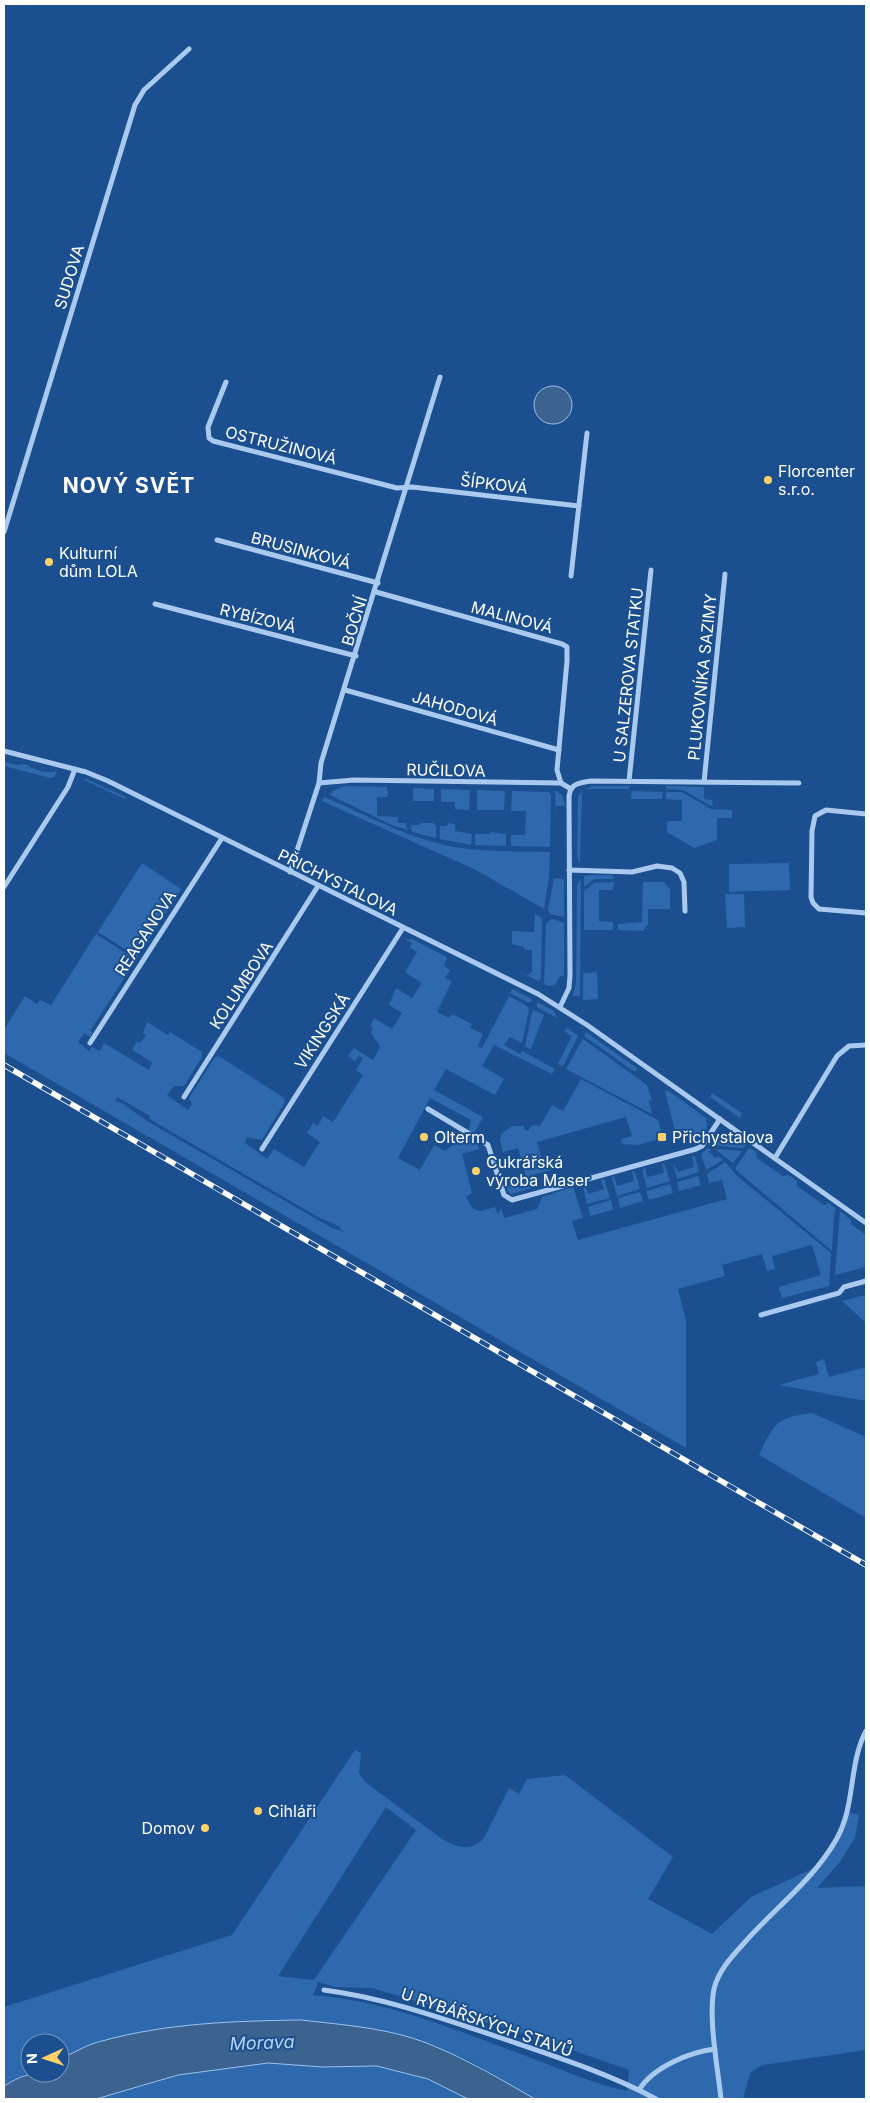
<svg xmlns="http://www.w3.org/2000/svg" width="870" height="2103" font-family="Inter,sans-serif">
<rect width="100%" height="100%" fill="#1b4f8f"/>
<g fill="#2e69ad" fill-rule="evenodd">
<path d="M4 762 17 765 25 764C35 770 46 774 57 771L54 777 50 778 4 766Z"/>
<polygon points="86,779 126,797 125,799 84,780"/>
<polygon points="345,786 387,787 388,797 377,797 377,816 398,817 398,823 405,823 408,830 394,826 330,795 334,790"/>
<polygon points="594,786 630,786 629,789 585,789"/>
<polygon points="666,786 704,787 704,799 712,800 713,807 683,790 666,789"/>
<polygon points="413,788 434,789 434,801 413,801"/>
<polygon points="441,789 470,790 469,810 455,809 455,802 441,802"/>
<polygon points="477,790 505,791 504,810 477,810"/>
<polygon points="555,790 562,795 565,806 556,806 556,817"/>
<polygon points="582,790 580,864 577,856 578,797"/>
<polygon points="512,791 549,792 551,796 550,847 511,846 511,835 525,835 526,811 511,811"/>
<polygon points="632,791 663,792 662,799 631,799"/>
<polygon points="666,792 682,792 711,809 732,810 732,818 717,818 717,840 694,848 667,832 667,821 682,821 682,800 666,799"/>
<path d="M324 797C369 816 412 841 461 848 490 852 521 851 550 852L549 877 544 909 476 870 322 801Z"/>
<polygon points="420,823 433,823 436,826 436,838 412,832 411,825 420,825"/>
<polygon points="448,823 455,824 455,831 472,834 471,845 440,839 440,826 447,826"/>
<polygon points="490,832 506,834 506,846 475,845 475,834 490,834"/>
<polygon points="142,863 181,889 137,957 98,932"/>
<polygon points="789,863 790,890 729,892 729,864"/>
<polygon points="591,875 612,875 614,879 594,879 584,887 584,876"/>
<polygon points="554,878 564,879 564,917 550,914 548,910"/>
<polygon points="581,879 580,996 573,996 576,983 577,885"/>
<polygon points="614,882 613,890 599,890 599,921 613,922 613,930 584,930 584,891 594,883"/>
<polygon points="643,882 664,882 670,889 670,909 648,909 648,924 643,931 618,930 618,924 642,922"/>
<polygon points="725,894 744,894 745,927 727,928"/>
<polygon points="535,914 542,918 541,979 538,981 504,964 527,976 532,972 532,950 525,950 524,947 512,944 512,931 534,932"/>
<polygon points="552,919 564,923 564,976 560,976 555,985 549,986 544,984 546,923"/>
<path d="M96 934 136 960 90 1031 93 1032 90 1037 84 1033 78 1042 89 1051 92 1047 100 1051 104 1043 149 1070 152 1062 132 1050 137 1041 140 1043 146 1035 143 1033 147 1022 168 1035 170 1032 202 1052V1057L184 1086H174L167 1095 188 1110 192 1104 189 1098 215 1057 219 1056 284 1098 285 1102 262 1140 247 1137 245 1143 267 1159 274 1149 304 1167 320 1142 307 1133 313 1123 318 1126 323 1116 333 1122 363 1075 356 1070 363 1058 359 1056 355 1061 348 1056 354 1048 373 1060C386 1039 377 1048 371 1032L373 1028 370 1026 374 1018 392 1029 402 1013 389 1005 396 988 412 998 422 983 405 972 417 952 410 948 412 943 405 939H412L447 957 444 966 450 970 445 978 452 981 437 1012 449 1018 452 1014 472 1024 470 1028 483 1034 478 1046 482 1048 509 996 527 1006 529 1010 522 1043 510 1037 504 1045 520 1054 522 1051 555 1069 552 1074 494 1045 482 1066 504 1079 495 1095 446 1069 434 1090 483 1117 474 1134 469 1130 471 1120 430 1098 398 1158 420 1170 434 1145 445 1151 459 1140 473 1139 477 1142 479 1149 462 1154 472 1193 466 1197 473 1209 481 1211 495 1207 498 1215 501 1208 504 1218 537 1209 542 1197 573 1187 583 1218 572 1221 578 1240 727 1199 722 1180 709 1183 707 1174 725 1162 736 1175 831 1253 829 1286 782 1298 779 1287 821 1275 812 1245 772 1256 775 1269 767 1271 762 1254 722 1265 725 1276 678 1289 686 1320V1448L4 1053V1030L25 996 37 1004 40 1000 51 1005ZM117 1097 150 1116 149 1118 158 1124 318 1217 341 1227 339 1228 344 1232 332 1228 147 1121 122 1103 115 1101Z"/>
<polygon points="597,972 598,999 583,1000 583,973"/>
<polygon points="512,989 532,999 531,1002 527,1002 510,993"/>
<polygon points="537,1002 554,1011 557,1018 537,1007"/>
<polygon points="534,1010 544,1015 531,1049 525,1047 532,1012"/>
<polygon points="567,1028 578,1036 563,1066 558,1064 572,1036 564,1031"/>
<polygon points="586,1032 638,1069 635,1071 632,1070 584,1036"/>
<polygon points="583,1039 647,1085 652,1100 649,1101 652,1114 566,1069"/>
<polygon points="581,1079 658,1120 663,1138 638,1145 622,1144 621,1139 632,1136 626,1117 537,1142 542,1161 551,1159 554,1169 529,1176 532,1188 511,1194 507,1190 509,1183 526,1176 518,1148 503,1152 500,1140 502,1133 512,1126 524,1126 524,1129 528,1131 532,1125 540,1126 552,1105 563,1111"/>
<polygon points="665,1091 669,1091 706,1118 707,1128 700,1138 692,1135 677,1139"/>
<polygon points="712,1093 742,1113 740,1118 710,1097"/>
<polygon points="724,1133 730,1134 746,1145 742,1148 710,1145 717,1136"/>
<polygon points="708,1148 711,1150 709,1152 716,1158 718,1156 723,1160 706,1170 701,1154"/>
<polygon points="749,1148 756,1152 757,1158 783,1176 789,1175 797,1181 797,1186 824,1205 829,1203 836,1209 834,1215 832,1251 736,1170 736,1167"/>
<polygon points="715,1149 742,1151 733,1163"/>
<polygon points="695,1156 699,1172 677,1179 673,1163 678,1172 694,1167 692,1157"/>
<polygon points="662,1163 665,1165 670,1181 647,1188 642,1170 645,1168 647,1177 664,1173"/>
<polygon points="632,1171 635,1172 640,1189 617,1196 612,1178 614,1176 617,1186 634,1181"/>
<polygon points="698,1176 701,1185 679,1191 677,1182"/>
<polygon points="604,1179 610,1198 587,1204 583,1186 585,1185 588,1194 604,1189 601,1180"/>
<polygon points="670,1184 673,1193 649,1200 646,1191"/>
<polygon points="640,1192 643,1201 620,1208 618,1198"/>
<polygon points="611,1200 613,1210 590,1216 588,1207"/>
<polygon points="840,1211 851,1220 851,1224 866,1235 866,1267 835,1275"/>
<polygon points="866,1295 866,1321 865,1322 842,1301"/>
<polygon points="824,1359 829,1377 866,1367 866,1401 779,1385 819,1374 816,1362"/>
<path d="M812 1413 866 1437V1518L759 1455C774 1424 776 1417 812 1413Z"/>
<path d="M355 1750 361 1753 359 1773 365 1782 442 1839C457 1848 472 1852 484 1838L509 1788 519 1794 527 1779 565 1775 673 1857 648 1899 712 1934 751 1897 819 1866 848 1812 859 1815 855 1838 839 1863 817 1888 866 1886V2050L762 2065 750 2073 743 2099H535L472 2062 428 2043 388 2032 301 2020 251 2021 101 2041 60 2059V2043H30V2072L4 2086V2007L232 1935ZM386 1807 416 1830 314 1980 278 1976ZM316 1981 334 1987 372 1988 538 2038 629 2070 627 2091C598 2085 570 2073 542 2062 468 2035 392 2001 313 1995L318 1983Z"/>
<polygon points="268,2063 322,2067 377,2066 428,2079 468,2099 96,2099 178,2075"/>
</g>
<g fill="#3c6290" stroke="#9cc4f0">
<circle cx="553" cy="405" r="19"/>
<path d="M301 2020C344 2025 389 2028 429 2044 467 2059 500 2079 535 2099H468L428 2079 377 2066 322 2067 268 2063 178 2075 96 2099H4V2086C27 2072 33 2073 60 2073V2059C74 2053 88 2044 102 2041 167 2023 235 2021 301 2020Z"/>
</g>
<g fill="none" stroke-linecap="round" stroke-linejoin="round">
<g stroke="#a9c9ee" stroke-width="5">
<polyline points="226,382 208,427 209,438 213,441 397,488 412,487 579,506"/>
<polyline points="4,532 135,105 144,90 189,49"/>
<polyline points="217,540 378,583"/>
<polyline points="571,576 587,433"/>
<polyline points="376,592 562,644 567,647 567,661 557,770 561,783"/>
<polyline points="155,604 356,656"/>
<polyline points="345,690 559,750"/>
<polyline points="4,751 86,772 108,781 538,994 587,1025 866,1223"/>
<polyline points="629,781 651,570"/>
<polyline points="704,782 725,574"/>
<polyline points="319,783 354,780 561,783 571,789"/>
<polyline points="866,814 826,810 815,816 812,831 811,897 813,903 819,909 866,913"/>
<polyline points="569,870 632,872 657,866 672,868 680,873 684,882 685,911"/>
<polyline points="290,872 319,783 321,763 440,377"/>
<polyline points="4,887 68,787 75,769"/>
<path d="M560 1007 569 988 570 976 569 796C571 783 579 783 591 781L799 783"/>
<polyline points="90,1043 222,838"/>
<polyline points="184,1097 318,886"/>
<polyline points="428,1109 488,1145 504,1195 512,1200 696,1149 702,1146 720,1119"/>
<polyline points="262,1149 403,928"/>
<polyline points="775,1158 837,1056 849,1046 866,1045"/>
<polyline points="761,1315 839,1293 844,1287 866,1281"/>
<path d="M324 1990C386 1998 444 2019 504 2039 554 2056 610 2074 656 2099"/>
<path d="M639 2090C653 2067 690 2052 715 2049"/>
<path d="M721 2099C718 2069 708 2019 714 1989 718 1971 733 1955 745 1942 775 1908 813 1880 836 1840 856 1806 848 1765 866 1731"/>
</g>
<g stroke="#fff" stroke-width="5.5">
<polyline id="rail" points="4,1065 866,1565"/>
</g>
<use href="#rail" stroke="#1b4f8f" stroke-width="4" stroke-dasharray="11" stroke-linecap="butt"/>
</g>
<g fill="#ffd166" stroke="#1b4f8f" stroke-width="2">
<circle cx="768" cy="480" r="5"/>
<circle cx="49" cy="562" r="5"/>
<circle cx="424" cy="1137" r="5"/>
<rect x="657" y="1132" width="10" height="10" rx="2.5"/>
<circle cx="476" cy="1171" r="5"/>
<circle cx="258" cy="1811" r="5"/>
<circle cx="205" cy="1828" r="5"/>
</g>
<g text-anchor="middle" stroke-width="4" stroke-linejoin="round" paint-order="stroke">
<g font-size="16" fill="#fff" stroke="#1b4f8f">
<text transform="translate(69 277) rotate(-73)" y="6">SUDOVA</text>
<text transform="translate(281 445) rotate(14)" y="6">OSTRUŽINOVÁ</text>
<text transform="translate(494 484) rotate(7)" y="6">ŠÍPKOVÁ</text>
<text transform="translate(301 550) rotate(15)" y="6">BRUSINKOVÁ</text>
<text transform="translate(512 617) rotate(15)" y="6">MALINOVÁ</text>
<text transform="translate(258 618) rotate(14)" y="6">RYBÍZOVÁ</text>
<text transform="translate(354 621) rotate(-73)" y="6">BOČNÍ</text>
<text transform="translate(628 675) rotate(-84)" y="6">U SALZEROVA STATKU</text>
<text transform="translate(702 677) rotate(-84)" y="6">PLUKOVNÍKA SAZIMY</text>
<text transform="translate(455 708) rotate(16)" y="6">JAHODOVÁ</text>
<text transform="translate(446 770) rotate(1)" y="6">RUČILOVA</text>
<text transform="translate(338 882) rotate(26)" y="6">PŘICHYSTALOVA</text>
<text transform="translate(145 933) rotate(-57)" y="6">REAGANOVA</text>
<text transform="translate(241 985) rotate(-57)" y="6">KOLUMBOVA</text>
<text transform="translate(322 1031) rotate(-57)" y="6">VIKINGSKÁ</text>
<text transform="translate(487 2022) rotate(19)" y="6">U RYBÁŘSKÝCH STAVŮ</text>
</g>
<g font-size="16" fill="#fff" stroke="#1b4f8f" text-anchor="start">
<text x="778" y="477">Florcenter<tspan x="778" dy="18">s.r.o.</tspan></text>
<text x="59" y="559">Kulturní<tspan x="59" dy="18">dům LOLA</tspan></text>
<text x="434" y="1143">Olterm</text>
<text x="672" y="1143">Přichystalova</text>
<text x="486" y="1168">Cukrářská<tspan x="486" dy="18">výroba Maser</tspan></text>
<text x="268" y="1817">Cihláři</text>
<text x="195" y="1834" text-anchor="end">Domov</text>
</g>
<g font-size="18" font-style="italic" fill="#b5d3f5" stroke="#1b4f8f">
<text transform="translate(262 2043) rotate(-2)" y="6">Morava</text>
</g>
<g font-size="21" font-weight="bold" letter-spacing="1" fill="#fff" stroke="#1b4f8f">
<text x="129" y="493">NOVÝ SVĚT</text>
</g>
</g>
<rect width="870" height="2103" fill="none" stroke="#ffffff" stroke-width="10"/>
<g transform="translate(45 2058) rotate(267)"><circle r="24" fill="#1b4f8f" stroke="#7695bc"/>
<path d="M0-4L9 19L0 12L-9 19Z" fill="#ffd166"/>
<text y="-8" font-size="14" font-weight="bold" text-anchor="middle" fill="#ffffff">N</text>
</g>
</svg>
